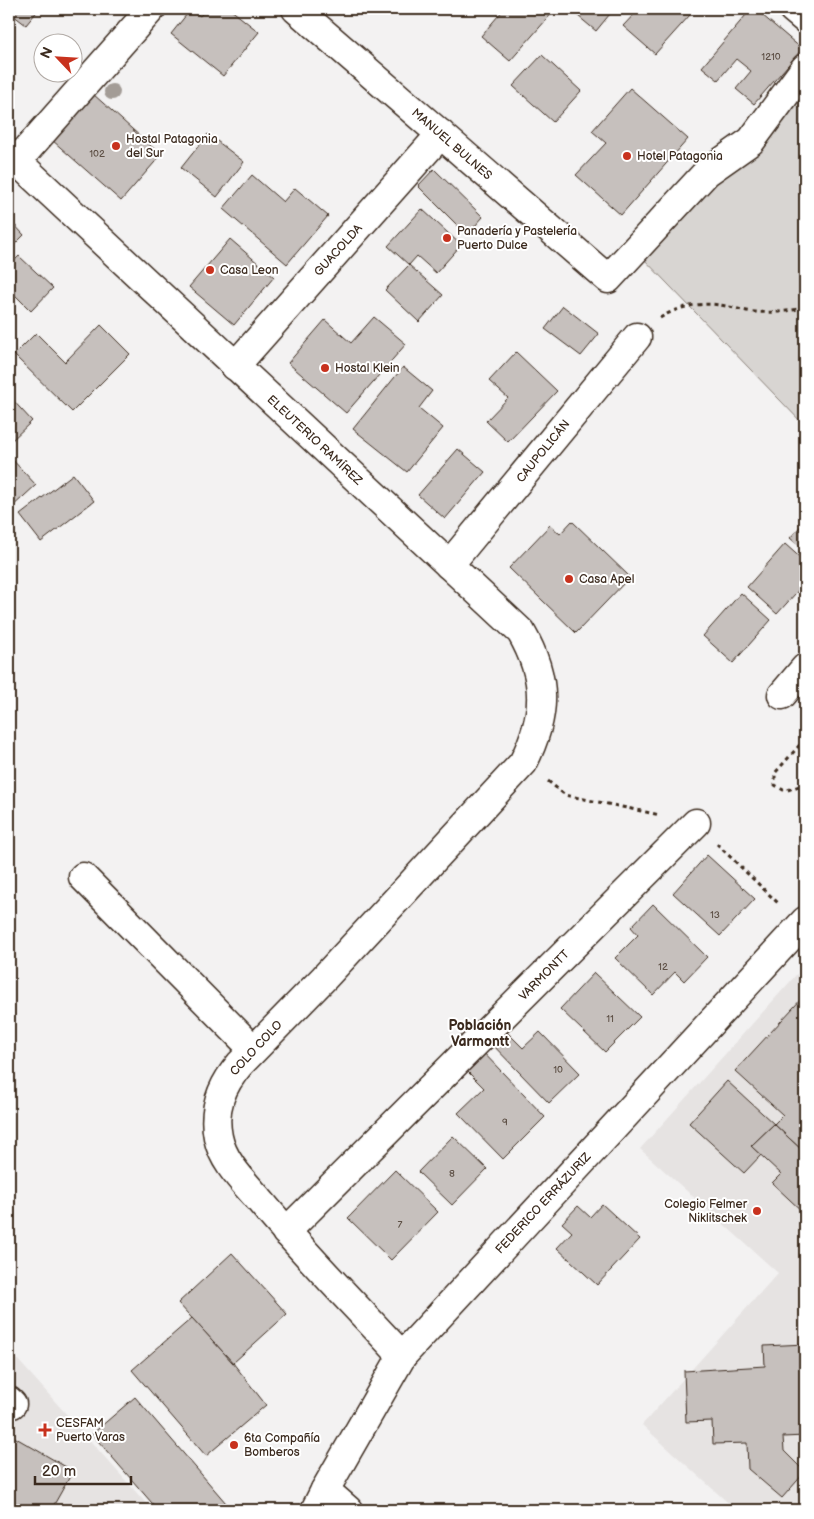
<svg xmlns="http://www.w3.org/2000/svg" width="814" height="1519" font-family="'Balsamiq Sans',sans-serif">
<rect width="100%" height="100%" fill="#f3f2f2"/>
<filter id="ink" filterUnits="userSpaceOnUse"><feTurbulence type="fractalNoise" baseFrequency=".02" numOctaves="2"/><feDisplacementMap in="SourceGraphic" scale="10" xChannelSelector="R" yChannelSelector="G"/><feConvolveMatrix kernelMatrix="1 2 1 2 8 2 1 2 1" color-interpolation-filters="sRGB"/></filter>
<g filter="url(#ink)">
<g fill="#e6e3e2">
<polygon points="805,965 805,1510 736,1510 642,1425 778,1273 640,1149"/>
<polygon points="9,1350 152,1510 9,1510"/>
</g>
<polygon fill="#d8d5d2" stroke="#8a8078" points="805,88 805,426 641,256 768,134"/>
<g fill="#c6c0bd" stroke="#3b2a1e">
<polygon points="9,9 39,9 26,25 9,12"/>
<polygon points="191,9 200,16 206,9 230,9 259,32 223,76 171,34"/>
<polygon points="504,9 552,9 554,11 510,61 481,36"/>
<polygon points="574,9 614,9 596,31 572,11"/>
<polygon points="639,9 683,9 690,15 655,54 623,26"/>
<polygon points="751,9 755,9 802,49 754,104 736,89 751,71 736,59 718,80 702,67"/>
<polygon points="542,55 581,91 553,122 513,86"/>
<polygon points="630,88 688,139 621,215 576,175 606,143 592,131"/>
<polygon points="93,94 161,155 121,201 52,140"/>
<polygon points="208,134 244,162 217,197 181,168"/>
<polygon points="434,169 483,217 467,235 418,186"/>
<polygon points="252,175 283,202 295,188 328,216 287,264 223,209"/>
<polygon points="422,209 461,245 436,273 417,256 409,265 388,246"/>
<polygon points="9,219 24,235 9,250"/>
<polygon points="230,239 274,277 234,325 189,287"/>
<polygon points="19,256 53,288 31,311 9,289 9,266"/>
<polygon points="409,265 443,295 419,322 385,290"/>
<polygon points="563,306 599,334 581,356 545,329"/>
<polygon points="374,317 406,344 346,413 288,363 325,320 351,343"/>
<polygon points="101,325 130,354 72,412 14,355 36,333 65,362"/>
<polygon points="516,352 557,391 508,442 486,421 508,398 489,381"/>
<polygon points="403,367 432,391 419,408 443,428 407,472 353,429"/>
<polygon points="9,396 32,421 9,443"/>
<polygon points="458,449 485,472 445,519 418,495"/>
<polygon points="9,456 36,485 11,508 9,505"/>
<polygon points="73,474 94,501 41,542 20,515"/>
<polygon points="572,521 630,577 576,633 509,568 550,525 560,534"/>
<polygon points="805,521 805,551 790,538"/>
<polygon points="785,544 805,562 805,583 777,614 747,587"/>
<polygon points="741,593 771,620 733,663 703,636"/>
<polygon points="707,855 755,899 720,936 673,893"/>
<polygon points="653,904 707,957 684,981 675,972 653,995 615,958 638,935 631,927"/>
<polygon points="594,973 640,1017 605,1052 560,1009"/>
<polygon points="805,995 805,1153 774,1124 783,1115 735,1071"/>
<polygon points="500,1025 523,1048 540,1032 580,1073 549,1103 487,1039"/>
<polygon points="480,1049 545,1117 503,1159 458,1113 484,1088 462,1066"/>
<polygon points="727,1081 774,1124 751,1146 761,1155 744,1173 689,1123"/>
<polygon points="774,1124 805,1153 805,1214 772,1183 781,1174 751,1146"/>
<polygon points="453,1136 487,1169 452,1205 418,1172"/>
<polygon points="395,1170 438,1212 391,1260 348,1218"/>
<polygon points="602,1204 640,1239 597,1285 557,1248 572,1232 562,1223 578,1206 590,1217"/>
<polygon points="232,1253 287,1314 233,1363 178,1303"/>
<polygon points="192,1318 233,1363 266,1405 206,1456 132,1370"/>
<polygon points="805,1344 805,1436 783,1437 784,1451 805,1472 782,1498 748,1469 747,1443 713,1444 712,1421 686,1422 684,1371 765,1366 764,1346"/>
<polygon points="135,1397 232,1510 158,1510 92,1434"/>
<polygon points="9,1434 73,1471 51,1510 43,1507 41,1510 9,1510"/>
</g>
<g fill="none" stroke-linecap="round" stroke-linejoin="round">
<g stroke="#3b2a1e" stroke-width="31">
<g id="minor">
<polyline points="296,9 608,279 707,172 751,141 805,68"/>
<polyline points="793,9 805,19"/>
<path d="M9 154 521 632C548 679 547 715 523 763L324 978 240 1064C222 1085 212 1108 218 1137 223 1163 245 1183 261 1202 306 1256 355 1305 402 1356"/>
<polyline points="17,161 151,9"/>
<polyline points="235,366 441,134"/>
<polyline points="449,565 637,337"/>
<polyline points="782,695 805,668"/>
<polyline points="83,877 253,1049"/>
<polyline points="286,1232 696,823"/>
<polyline points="9,1401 12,1404"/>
<polyline points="325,1490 348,1510"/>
<polyline points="315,1510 325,1490 402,1356 805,921"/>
</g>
</g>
<g stroke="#3b2a1e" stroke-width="3" stroke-dasharray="4 4" stroke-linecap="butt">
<path d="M660 318C677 307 700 302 720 305 732 307 743 311 755 312 772 313 789 312 805 307"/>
<polyline points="805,739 775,773 775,785 785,791 805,784"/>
<polyline points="548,781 565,795 660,815"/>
<polyline points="717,844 779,904"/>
</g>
<use href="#minor" stroke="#fff" stroke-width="28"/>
</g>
<circle fill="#a39c96" cx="112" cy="92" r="8"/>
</g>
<g fill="#c8321e" stroke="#fff" stroke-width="2">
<circle cx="116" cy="146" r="5"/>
<circle cx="627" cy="156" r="5"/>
<circle cx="447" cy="238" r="5"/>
<circle cx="210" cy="270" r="5"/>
<circle cx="325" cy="368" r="5"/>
<circle cx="569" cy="579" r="5"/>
<circle cx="757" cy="1211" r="5"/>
<path d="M42.5 1422.5h5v5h5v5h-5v5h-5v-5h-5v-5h5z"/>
<circle cx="234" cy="1445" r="5"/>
</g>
<g text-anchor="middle" stroke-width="4" stroke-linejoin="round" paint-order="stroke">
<g font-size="10" fill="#5e5046">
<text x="771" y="60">1210</text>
<text x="97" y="157">102</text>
<text x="715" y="918">13</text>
<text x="663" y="970">12</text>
<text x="610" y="1022">11</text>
<text x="558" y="1073">10</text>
<text x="505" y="1125">9</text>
<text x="452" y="1177">8</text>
<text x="400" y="1228">7</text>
</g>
<g font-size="12" fill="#3b2a1e" stroke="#fff" text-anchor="start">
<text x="126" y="143">Hostal Patagonia<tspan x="126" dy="14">del Sur</tspan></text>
<text x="637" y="160">Hotel Patagonia</text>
<text x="457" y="235">Panadería y Pastelería<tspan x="457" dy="14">Puerto Dulce</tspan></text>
<text x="220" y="274">Casa Leon</text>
<text x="335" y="372">Hostal Klein</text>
<text x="579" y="583">Casa Apel</text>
<text x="747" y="1208" text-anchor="end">Colegio Felmer<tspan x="747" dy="14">Niklitschek</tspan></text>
<text x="56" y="1427">CESFAM<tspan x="56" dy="14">Puerto Varas</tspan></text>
<text x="244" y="1442">6ta Compañía<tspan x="244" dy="14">Bomberos</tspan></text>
</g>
<g font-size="12" fill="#3b2a1e" stroke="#fff">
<text transform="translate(452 144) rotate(41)" y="4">MANUEL BULNES</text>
<text transform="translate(338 250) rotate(-48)" y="4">GUACOLDA</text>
<text transform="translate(315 440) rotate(43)" y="4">ELEUTERIO RAMÍREZ</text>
<text transform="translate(543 451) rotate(-51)" y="4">CAUPOLICÁN</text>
<text transform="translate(544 975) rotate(-45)" y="4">VARMONTT</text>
<text transform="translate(256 1048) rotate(-47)" y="4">COLO COLO</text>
<text transform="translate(543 1203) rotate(-47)" y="4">FEDERICO ERRÁZURIZ</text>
</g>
<g font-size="14" font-weight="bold" fill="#3b2a1e" stroke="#fff">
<text x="480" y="1030">Población<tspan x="480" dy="16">Varmontt</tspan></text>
</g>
</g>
<rect width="814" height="1519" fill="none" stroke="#fff" stroke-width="30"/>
<rect x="15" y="15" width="784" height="1489" fill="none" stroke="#3b2a1e" stroke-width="2" filter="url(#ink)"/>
<g transform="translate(58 58) rotate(295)"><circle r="24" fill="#ffffff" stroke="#b1aaa5"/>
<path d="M0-4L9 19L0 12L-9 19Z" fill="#c8321e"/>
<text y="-8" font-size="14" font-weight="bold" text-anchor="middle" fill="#3b2a1e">N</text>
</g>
<path d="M35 1476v8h96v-8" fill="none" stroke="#3b2a1e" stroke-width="2.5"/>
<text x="42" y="1476" font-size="15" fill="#3b2a1e" stroke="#ffffff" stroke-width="4" paint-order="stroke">20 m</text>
</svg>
